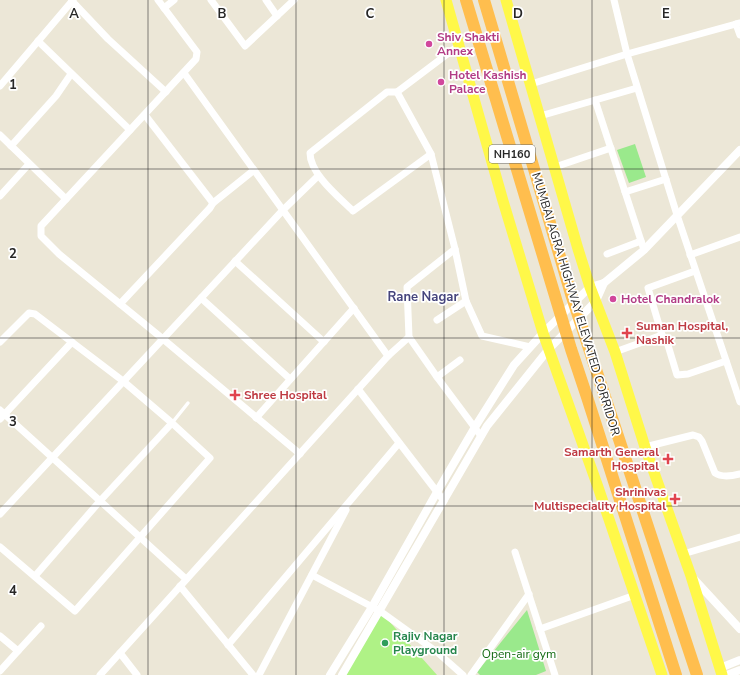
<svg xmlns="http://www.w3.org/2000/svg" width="740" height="675" font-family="'Nunito Sans',sans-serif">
<rect width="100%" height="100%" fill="#ece7d7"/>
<g fill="#9ae98c">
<polygon points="635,144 646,177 629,183 617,150"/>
<polygon points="527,610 546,671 536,675 480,675 477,672"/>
</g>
<polygon fill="#aff286" points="380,611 437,675 342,675"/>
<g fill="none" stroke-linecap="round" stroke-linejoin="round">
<polyline stroke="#fff" stroke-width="3.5" points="172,423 188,403"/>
<g stroke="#fff" stroke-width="7">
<polyline points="158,0 197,52 196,59 41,226 41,236 59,254 163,339 300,454"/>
<polyline points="211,0 245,46 294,0"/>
<polyline points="266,0 277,16"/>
<polyline points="614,0 627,54 677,215 740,402"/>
<polyline points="72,1 108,39 166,92"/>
<polyline points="164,8 174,0"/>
<polyline points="740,23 736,24 740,35"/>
<polyline points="38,41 130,130"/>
<polyline points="458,46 397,92 431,154 455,249 466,301 482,336 530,347"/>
<polyline points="184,73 388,356"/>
<polyline points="531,84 627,54 736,24"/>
<polyline points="0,86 73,0"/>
<path d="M397 92H387L310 153C310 174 339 197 353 211L431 154"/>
<polyline points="595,100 644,250"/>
<polyline points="145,115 213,203"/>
<polyline points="540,116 637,88"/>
<polyline points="0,135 66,199"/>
<polyline points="11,146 56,96 71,74"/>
<polyline points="555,167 611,148"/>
<polyline points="625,192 666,179"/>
<polyline points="0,196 29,164"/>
<polyline points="455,249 407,287 409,337 437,377 481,436"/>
<polyline points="607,254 641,241"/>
<polyline points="690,255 740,237"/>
<polyline points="235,261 324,342"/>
<polyline points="695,271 648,288 662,335 667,342 677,375 688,374 726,361"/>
<polyline points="201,298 290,379"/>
<polyline points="120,304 210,208 213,203 254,170"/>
<polyline points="437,320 466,301"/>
<polyline points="0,342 29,313 35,314 123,381 172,423 210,458 75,611 0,547"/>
<polyline points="615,352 662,335"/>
<polyline points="437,377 460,360"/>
<polyline points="358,389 444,501"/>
<polyline points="0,410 186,579"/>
<polyline points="256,418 354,308"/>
<polyline points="0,419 72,342"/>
<path d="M645 447 693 435 699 437 702 441 715 473C722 478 732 476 740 474"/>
<polyline points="0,514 52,458 283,210 318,176"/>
<polyline points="515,552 540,629 635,595"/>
<polyline points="683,554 740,537"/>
<polyline points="312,575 380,611 437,652 463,675"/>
<polyline points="35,576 100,501 172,423"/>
<polyline points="180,586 253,675"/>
<polyline points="540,629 555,675"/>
<polyline points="0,636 18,651 41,626"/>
<polyline points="228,645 399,443"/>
<polyline points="120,653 137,675"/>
<polyline points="0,671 18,651"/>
<polyline points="100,675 388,356 409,337"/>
<polyline points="259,675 346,510"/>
<polyline points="471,675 529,594"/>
</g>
<g stroke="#fff" stroke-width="8">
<polyline points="693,578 740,629"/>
<polyline points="720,668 740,660"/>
<polyline points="330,675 372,607 437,492 475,427 514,365 543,333 590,287 604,283 644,250 740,150"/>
<polyline points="342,675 487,426 548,350 596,301 604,283"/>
<polyline points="727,675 740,670"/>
</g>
<g stroke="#fff849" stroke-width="11">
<polyline points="446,0 503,201 543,333 598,487 662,675"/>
<polyline points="506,0 578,249 590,287 615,352 645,447 691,576 722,675"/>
</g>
<g stroke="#ffbe4e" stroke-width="12">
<polyline points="466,0 571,349 587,397 676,675"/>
<polyline points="484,0 571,294 697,675"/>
</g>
</g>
<path fill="none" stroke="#272727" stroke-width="1" stroke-opacity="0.55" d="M148 0V675M296 0V675M444 0V675M592 0V675M0 169H740M0 338H740M0 506H740"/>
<g fill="#d1479c" stroke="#fff" stroke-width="1.5">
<circle cx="429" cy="44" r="4"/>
<circle cx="441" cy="82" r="4"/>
<circle cx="613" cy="299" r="4"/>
</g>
<g fill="#e0444e" stroke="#fff" stroke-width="1.5">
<path d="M625 327h4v4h4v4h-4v4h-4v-4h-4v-4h4z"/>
<path d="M233 389h4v4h4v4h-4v4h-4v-4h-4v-4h4z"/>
<path d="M666 453h4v4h4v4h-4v4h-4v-4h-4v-4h4z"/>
<path d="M673 493h4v4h4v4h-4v4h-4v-4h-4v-4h4z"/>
</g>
<circle fill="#2e9e5b" stroke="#fff" stroke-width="1.5" cx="385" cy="643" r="4"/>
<g text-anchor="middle" stroke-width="3.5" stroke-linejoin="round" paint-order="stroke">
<rect fill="#fff" stroke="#686868" stroke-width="1" x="489" y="145" width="46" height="18" rx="3"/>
<g font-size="11" font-weight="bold" fill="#272727">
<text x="512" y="158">NH160</text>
</g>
<g font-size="12" font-weight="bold" fill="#b23c85" stroke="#fff" text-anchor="start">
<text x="437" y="41">Shiv Shakti<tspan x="437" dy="14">Annex</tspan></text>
<text x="449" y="79">Hotel Kashish<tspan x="449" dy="14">Palace</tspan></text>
<text x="621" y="303">Hotel Chandralok</text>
</g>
<g font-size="12" fill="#272727" stroke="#fff">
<text transform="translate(576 304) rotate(73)" y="4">MUMBAI AGRA HIGHWAY ELEVATED CORRIDOR</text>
</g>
<g font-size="12" font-weight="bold" fill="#be3a42" stroke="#fff" text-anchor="start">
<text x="636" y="330">Suman Hospital,<tspan x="636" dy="14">Nashik</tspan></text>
<text x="244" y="399">Shree Hospital</text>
<text x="659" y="456" text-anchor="end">Samarth General<tspan x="659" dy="14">Hospital</tspan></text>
<text x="666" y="496" text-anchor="end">Shrinivas<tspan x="666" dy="14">Multispeciality Hospital</tspan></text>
</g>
<g font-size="12" font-weight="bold" fill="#27864d" stroke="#fff" text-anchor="start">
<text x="393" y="640">Rajiv Nagar<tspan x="393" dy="14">Playground</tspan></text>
</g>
<g font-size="12" fill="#136a12" stroke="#fff">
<text x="519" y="658">Open-air gym</text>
</g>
<g font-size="13" font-weight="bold" fill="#45447c" stroke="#fff">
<text x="423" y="301">Rane Nagar</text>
</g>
</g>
<g font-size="13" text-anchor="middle" font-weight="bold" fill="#272727" stroke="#fff" stroke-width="3.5" stroke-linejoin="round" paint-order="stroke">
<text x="74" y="18">A</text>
<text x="222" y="18">B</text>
<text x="370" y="18">C</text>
<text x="518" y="18">D</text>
<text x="666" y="18">E</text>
<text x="13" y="89">1</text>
<text x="13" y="258">2</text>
<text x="13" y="426">3</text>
<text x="13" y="595">4</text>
</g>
</svg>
